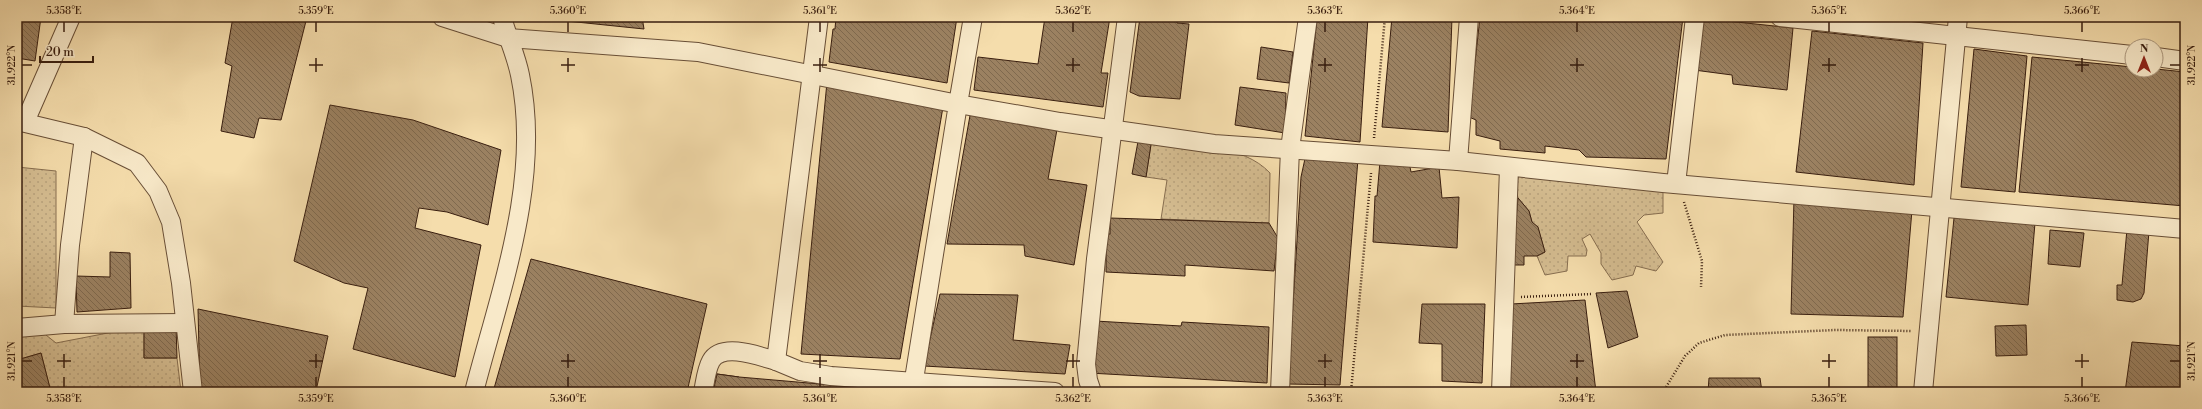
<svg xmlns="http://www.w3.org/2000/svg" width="2202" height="409" font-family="'Libre Bodoni',serif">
<defs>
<pattern id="park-dots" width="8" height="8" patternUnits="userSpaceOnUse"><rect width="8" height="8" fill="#d5bd91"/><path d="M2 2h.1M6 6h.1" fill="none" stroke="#b8a27c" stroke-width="1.8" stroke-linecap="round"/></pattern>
<pattern id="building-back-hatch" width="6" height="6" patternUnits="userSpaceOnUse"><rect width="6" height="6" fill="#9b8161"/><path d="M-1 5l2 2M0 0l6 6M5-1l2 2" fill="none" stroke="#7f694e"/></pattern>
</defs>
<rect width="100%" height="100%" fill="#f5ddac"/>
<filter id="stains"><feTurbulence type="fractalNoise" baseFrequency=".005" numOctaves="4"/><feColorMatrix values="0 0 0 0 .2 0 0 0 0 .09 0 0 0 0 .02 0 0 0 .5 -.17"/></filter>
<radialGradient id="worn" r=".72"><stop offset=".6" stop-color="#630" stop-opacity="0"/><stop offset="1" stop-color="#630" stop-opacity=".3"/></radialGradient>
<g fill="url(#park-dots)" stroke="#876e50">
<path d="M1152 138C1190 145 1243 144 1270 173L1269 223 1161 219 1167 180 1146 177Z"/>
<polygon points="17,167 56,171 56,308 17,306"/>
<polygon points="1519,173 1663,186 1663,213 1644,215 1637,222 1663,262 1656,271 1636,266 1633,275 1612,280 1601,264 1601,253 1590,234 1582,239 1587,250 1586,256 1568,256 1567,271 1545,275 1537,256 1545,252 1538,228 1532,222 1529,211 1518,198 1516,188"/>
<polygon points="40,318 46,335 56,343 144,326 144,358 177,358 181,392 51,392 41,353 17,360 17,319"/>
</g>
<g fill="url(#building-back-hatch)" stroke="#391e0f">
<polygon points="17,17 41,17 35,61 17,58"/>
<polygon points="233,17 307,17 281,120 259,118 254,138 221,131 232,66 225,63"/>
<polygon points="642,17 644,29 528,17"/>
<polygon points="836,17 957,17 947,83 829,62 833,29 835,29"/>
<polygon points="1045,17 1110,17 1101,73 1108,73 1103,107 974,90 978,57 1038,64"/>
<polygon points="1140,17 1177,17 1177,23 1189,24 1180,99 1139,96 1130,92"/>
<polygon points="1317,17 1368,17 1360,142 1305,136"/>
<polygon points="1392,17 1452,17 1448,132 1382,127"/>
<polygon points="1480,17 1683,17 1666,159 1586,157 1579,150 1545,146 1545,153 1500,149 1500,141 1476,135 1476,120 1469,117"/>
<polygon points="1699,18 1793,28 1787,90 1733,84 1732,75 1694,70"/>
<polygon points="1812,31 1923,43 1914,185 1796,172"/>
<polygon points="1261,47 1293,52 1289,83 1257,79"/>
<polygon points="1974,49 2027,56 2015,192 1961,187"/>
<polygon points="2032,57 2132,67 2132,70 2156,69 2185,72 2185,206 2019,192"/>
<polygon points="827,82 943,107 900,359 801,354"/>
<polygon points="1240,87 1286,93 1285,133 1235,125"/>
<polygon points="330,105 413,120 501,150 488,225 447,212 419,208 415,228 481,245 455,377 353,349 368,288 344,283 294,261"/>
<polygon points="971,110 1058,124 1048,179 1087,185 1074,265 1025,256 1024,245 947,244"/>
<polygon points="1139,136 1152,138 1146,177 1132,174"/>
<polygon points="1306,154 1358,159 1340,385 1288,384 1301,177"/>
<polygon points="1380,161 1409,162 1411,172 1439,167 1442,198 1459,197 1457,248 1373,242 1375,196 1377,196"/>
<polygon points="1518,198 1529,211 1532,222 1538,227 1545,252 1537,256 1524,256 1524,265 1512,265"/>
<polygon points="1794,198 1912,210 1903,317 1791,314"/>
<polygon points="1110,218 1269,223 1278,238 1274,271 1185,265 1185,276 1106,272 1106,234 1110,234"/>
<polygon points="1954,218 2035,223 2028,305 1946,297"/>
<polygon points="2127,229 2149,231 2144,293 2141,299 2133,302 2117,300 2117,285 2122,285"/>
<polygon points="2050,230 2084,233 2080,267 2048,264"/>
<polygon points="110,252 130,253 131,308 77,312 76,276 110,277"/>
<polygon points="531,259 707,304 687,392 493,392"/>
<polygon points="1627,291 1638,337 1608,348 1596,293"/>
<polygon points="940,294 1018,295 1013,340 1070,345 1065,374 924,366"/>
<polygon points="1585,300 1596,392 1505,392 1511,304"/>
<polygon points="1422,304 1485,304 1482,383 1442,381 1442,344 1419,343"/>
<polygon points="198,309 328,336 316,391 321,392 200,392"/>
<polygon points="1095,321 1181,326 1182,322 1269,327 1267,383 1089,373"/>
<polygon points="2026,325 2027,355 1996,356 1995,326"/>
<polygon points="144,326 176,326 177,358 144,358"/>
<rect x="1868" y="337" width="29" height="55"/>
<polygon points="2132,342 2185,346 2185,392 2125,392"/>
<polygon points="41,353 51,392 18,392 17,360"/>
<polygon points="717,374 739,377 738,390 716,387"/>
<polygon points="717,374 739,377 890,390 889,392 713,392"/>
<polygon points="1709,378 1760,378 1762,392 1708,392"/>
</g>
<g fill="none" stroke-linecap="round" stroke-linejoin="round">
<g stroke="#684e36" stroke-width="20">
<g id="minor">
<polyline points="442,17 508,38 698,52 958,104 912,392"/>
<polyline points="973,17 958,104 1060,122 1214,144 1458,161 1663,183 2185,229"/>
<polyline points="1780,17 2132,55"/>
<polyline points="2156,57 2185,61"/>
<polyline points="17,121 84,137 137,163 158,191 171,222 181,283 193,392"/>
<polyline points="25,122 71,17"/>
<polyline points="1458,161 1469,17"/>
<polyline points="1676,184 1695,17"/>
<polyline points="64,324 70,245 84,137"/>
<polyline points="17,328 64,324 185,323"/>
<polyline points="776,361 800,371 831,376 1055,392"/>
<path d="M474 392C500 291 542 180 520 75 516 55 507 36 502 17"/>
<path d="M703 392C705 383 706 370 711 361 722 342 759 356 776 361L819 17"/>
<polyline points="1092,392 1088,380 1086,364 1096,259 1127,17"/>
<polyline points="1280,392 1290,149 1308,17"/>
<polyline points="1501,392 1509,168"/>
<polyline points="1923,392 1958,17"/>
</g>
</g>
<g stroke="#391e0f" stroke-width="2.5" stroke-dasharray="1 2" stroke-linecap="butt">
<polyline points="1374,138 1385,17"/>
<polyline points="1684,202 1702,261 1701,287"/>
<polyline points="1521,297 1591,294"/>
<polyline points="1351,392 1371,173"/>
<polyline points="1663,392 1685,356 1699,343 1725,335 1835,330 1912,331"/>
</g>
<use href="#minor" stroke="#f8e9c9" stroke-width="18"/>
</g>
<path fill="none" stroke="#391e0f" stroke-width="1.5" d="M64 22V32M316 22V32M568 22V32M820 22V32M1073 22V32M1325 22V32M1577 22V32M1829 22V32M2082 22V32M316 58V72M568 58V72M820 58V72M1073 58V72M1325 58V72M1577 58V72M1829 58V72M2082 58V72M22 65H32M309 65H323M561 65H575M813 65H827M1066 65H1080M1318 65H1332M1570 65H1584M1822 65H1836M2075 65H2089M2170 65H2180M64 354V368M316 354V368M568 354V368M820 354V368M1073 354V368M1325 354V368M1577 354V368M1829 354V368M2082 354V368M22 361H32M57 361H71M309 361H323M561 361H575M813 361H827M1066 361H1080M1318 361H1332M1570 361H1584M1822 361H1836M2075 361H2089M2170 361H2180M64 377V387M316 377V387M568 377V387M820 377V387M1073 377V387M1325 377V387M1577 377V387M1829 377V387M2082 377V387"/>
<rect width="2202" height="409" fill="none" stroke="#f5ddac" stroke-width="44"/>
<g transform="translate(2144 58)"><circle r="19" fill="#f8e9c9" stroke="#ac987f"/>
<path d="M0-3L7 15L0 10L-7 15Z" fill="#8f2418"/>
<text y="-6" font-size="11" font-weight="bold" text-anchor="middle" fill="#391e0f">N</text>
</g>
<path d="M40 56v6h53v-6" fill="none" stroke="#391e0f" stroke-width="2"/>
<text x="46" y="56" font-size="12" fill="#391e0f" stroke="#f8e9c9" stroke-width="3" paint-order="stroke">20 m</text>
<rect x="22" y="22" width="2158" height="365" fill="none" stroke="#391e0f" stroke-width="1.5"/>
<g font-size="10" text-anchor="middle" fill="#391e0f">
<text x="64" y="14">5.358°E</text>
<text x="316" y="14">5.359°E</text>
<text x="568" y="14">5.360°E</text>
<text x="820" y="14">5.361°E</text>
<text x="1073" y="14">5.362°E</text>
<text x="1325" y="14">5.363°E</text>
<text x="1577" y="14">5.364°E</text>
<text x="1829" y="14">5.365°E</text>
<text x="2082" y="14">5.366°E</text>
<text transform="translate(11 65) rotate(-90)" y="4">31.922°N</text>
<text transform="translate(2191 65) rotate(-90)" y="4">31.922°N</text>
<text transform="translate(11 361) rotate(-90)" y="4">31.921°N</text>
<text transform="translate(2191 361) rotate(-90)" y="4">31.921°N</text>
<text x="64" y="402">5.358°E</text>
<text x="316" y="402">5.359°E</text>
<text x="568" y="402">5.360°E</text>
<text x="820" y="402">5.361°E</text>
<text x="1073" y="402">5.362°E</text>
<text x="1325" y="402">5.363°E</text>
<text x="1577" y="402">5.364°E</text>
<text x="1829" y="402">5.365°E</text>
<text x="2082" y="402">5.366°E</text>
</g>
<rect width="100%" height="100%" filter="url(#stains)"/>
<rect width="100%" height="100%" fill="url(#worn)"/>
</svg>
